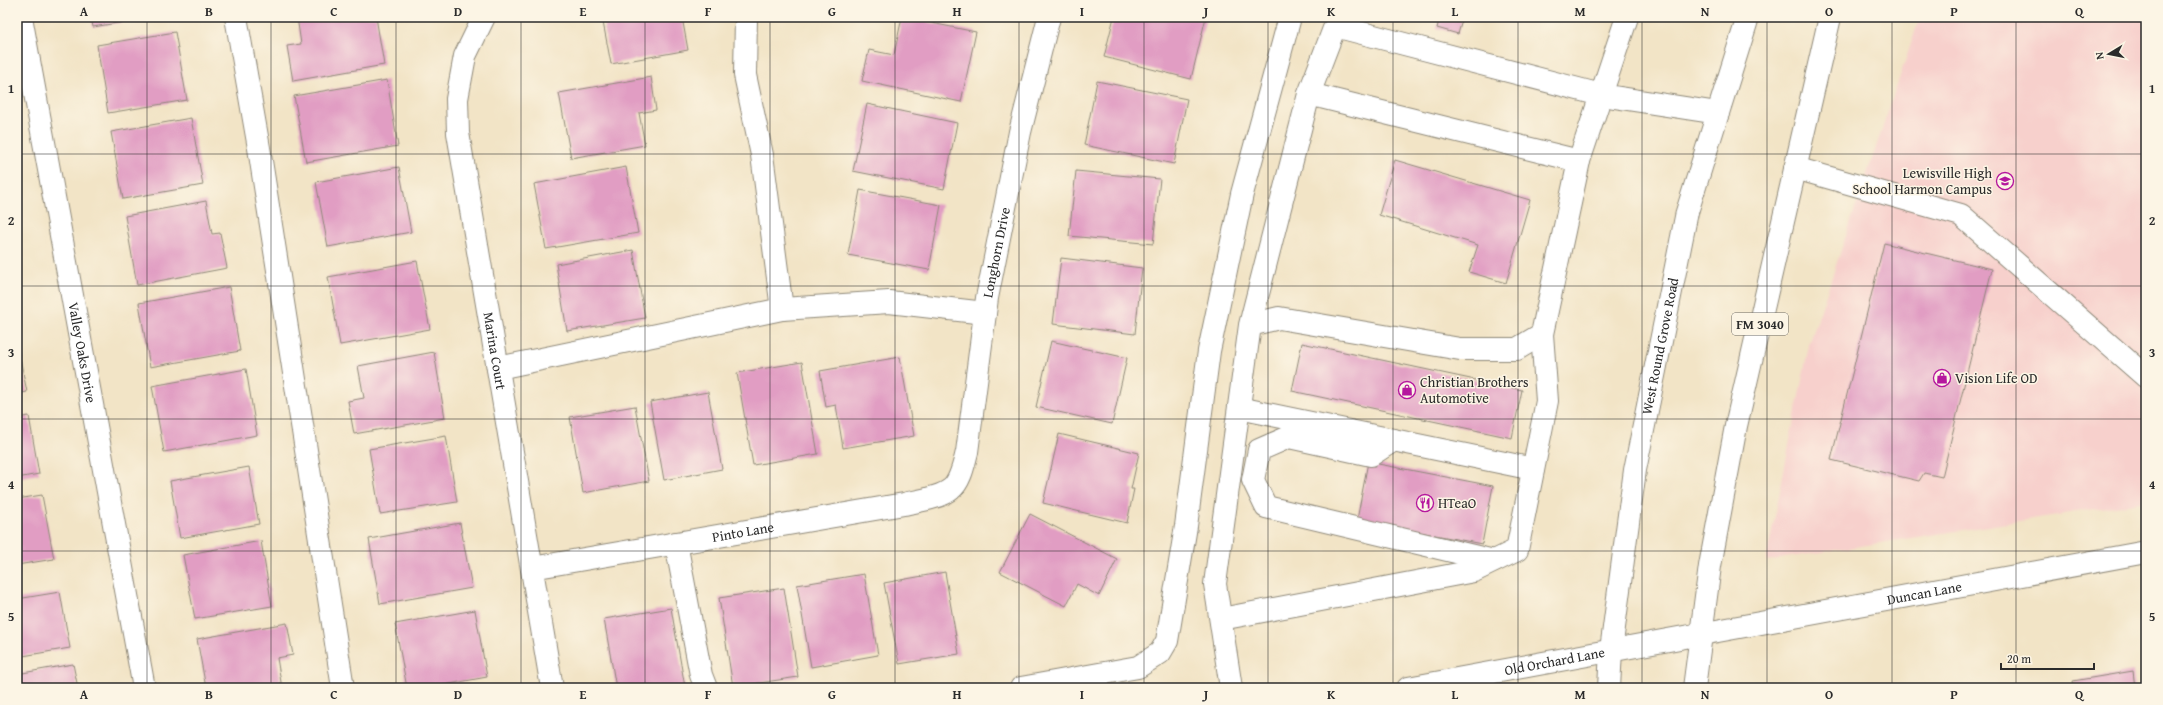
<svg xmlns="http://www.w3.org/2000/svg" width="2163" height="705" font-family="'Gentium Book Plus',serif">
<rect width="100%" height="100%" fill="#fcf5e5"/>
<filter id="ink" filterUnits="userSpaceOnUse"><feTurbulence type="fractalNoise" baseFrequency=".025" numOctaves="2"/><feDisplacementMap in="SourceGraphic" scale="8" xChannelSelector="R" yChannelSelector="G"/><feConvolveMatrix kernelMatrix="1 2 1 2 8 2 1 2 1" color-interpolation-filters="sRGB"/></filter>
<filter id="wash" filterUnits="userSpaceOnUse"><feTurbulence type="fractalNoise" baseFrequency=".012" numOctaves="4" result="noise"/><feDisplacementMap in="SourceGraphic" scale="16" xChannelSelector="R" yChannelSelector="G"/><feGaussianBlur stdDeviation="0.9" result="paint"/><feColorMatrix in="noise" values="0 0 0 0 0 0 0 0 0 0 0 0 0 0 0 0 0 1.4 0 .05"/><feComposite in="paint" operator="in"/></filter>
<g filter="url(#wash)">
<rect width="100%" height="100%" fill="#f2e4c6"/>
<polygon fill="#f7d0cc" points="1920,17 2146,17 2146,501 1766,561 1809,345"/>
<g id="blocks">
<g fill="#e19dc3">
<polygon points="91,17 148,17 148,18 93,27"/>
<polygon points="297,17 376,17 384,65 293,81 287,46 301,44"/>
<polygon points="602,17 682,17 688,50 611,64"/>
<polygon points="902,17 976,32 961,102 862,81 869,50 894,55"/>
<polygon points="1114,17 1206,17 1191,79 1104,57"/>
<polygon points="1440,17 1463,17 1458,34 1437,28"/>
<polygon points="175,32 187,100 108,113 97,45"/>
<polygon points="651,77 656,110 639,113 645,145 571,158 559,93"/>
<polygon points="387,80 398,146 306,162 294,96"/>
<polygon points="1097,81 1187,99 1174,164 1084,145"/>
<polygon points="867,104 957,123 944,189 853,171"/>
<polygon points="191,118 203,185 123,199 111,132"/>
<polygon points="1395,160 1530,200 1506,283 1469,272 1478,245 1379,215"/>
<polygon points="399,167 411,232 328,247 316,182"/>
<polygon points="626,167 638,233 546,249 534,184"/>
<polygon points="1076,171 1160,179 1153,244 1069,236"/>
<polygon points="860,190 941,205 929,270 848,255"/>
<polygon points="206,201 212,234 220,233 227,268 137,285 125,216"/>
<polygon points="1884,243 1992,269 1942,477 1924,473 1919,481 1831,460"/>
<polygon points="633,250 645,318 567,331 556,264"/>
<polygon points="1061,258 1142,268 1135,334 1053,324"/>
<polygon points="417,261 430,329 340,345 328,277"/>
<polygon points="229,287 240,351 150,367 139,303"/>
<polygon points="1051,341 1127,358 1112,424 1036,407"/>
<polygon points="17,343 27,392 17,394"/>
<polygon points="1302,343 1522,390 1512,438 1292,391"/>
<polygon points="434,352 445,418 354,434 348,401 364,398 358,366"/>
<polygon points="900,357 914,436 843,448 836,405 826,407 820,371"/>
<polygon points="802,362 818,454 753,465 737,373"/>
<polygon points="246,369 257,435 164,452 152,386"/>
<polygon points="708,392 722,469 664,480 650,402"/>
<polygon points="635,406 649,481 583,493 570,417"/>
<polygon points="29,416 39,474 17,478 17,418"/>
<polygon points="1059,434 1139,453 1131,489 1134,489 1127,523 1043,503"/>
<polygon points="446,436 457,502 380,514 369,449"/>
<polygon points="1368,462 1493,486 1482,544 1357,520"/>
<polygon points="249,467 259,524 180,538 170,481"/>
<polygon points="42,495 54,559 17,565 17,499"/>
<polygon points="1030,514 1117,559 1099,596 1077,584 1066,606 1000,572"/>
<polygon points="460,523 472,588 380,604 369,539"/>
<polygon points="261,541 272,606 195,619 183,555"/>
<polygon points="945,572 959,654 899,664 884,583"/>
<polygon points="864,574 878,655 811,667 797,585"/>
<polygon points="784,588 798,677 733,687 719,598"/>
<polygon points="60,592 70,648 17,657 17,599"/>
<polygon points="671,608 685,687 616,688 604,619"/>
<polygon points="475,610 487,677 427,688 407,688 395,624"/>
<polygon points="287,623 293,655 277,658 282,688 206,688 197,639"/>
<polygon points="73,664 78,688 17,688 17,674"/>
<polygon points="2133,671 2135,688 2074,688 2073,681"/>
</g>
</g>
</g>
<g filter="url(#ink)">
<use href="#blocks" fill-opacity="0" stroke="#8e8878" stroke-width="1"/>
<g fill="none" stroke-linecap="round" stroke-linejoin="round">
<g stroke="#8e8878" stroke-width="24">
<g id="minor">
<path id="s1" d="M21 17 144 688"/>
<polyline points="236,17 259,148 343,688"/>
<path id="s2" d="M484 17 465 56 457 99 458 133 552 688"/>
<polyline points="1309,94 1335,26 1601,95 1718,113"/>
<polyline points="1579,161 1627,17"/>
<polyline points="1795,168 1961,215 2146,377"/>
<polyline points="782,309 889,302 985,313"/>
<polyline points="498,368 782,309 762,155 745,75 746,17"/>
<polyline points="1239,408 1533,469"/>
<polyline points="1394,440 1371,455 1289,437 1259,450 1253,480 1266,507 1494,561"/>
<polyline points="676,543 701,675 706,688"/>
<path id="s3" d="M532 568 904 504C917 501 941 498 951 489 961 481 964 463 967 452L987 298 1020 132 1049 17"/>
<polyline points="1221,619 1474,571 1517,550 1547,401 1542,334"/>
<polyline points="1021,688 1138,667 1160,653 1167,641 1186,526 1209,351 1242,194 1290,17"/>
<polyline points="1231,688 1215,584 1250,325 1309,94 1579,161 1542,334 1517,349 1460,349 1279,318 1250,325"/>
<path id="s4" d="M1408 688 2146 552"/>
</g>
</g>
<g stroke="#8e8878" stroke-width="24">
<g id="major">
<path id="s5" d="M1609 688 1611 650 1635 470 1687 212 1748 17"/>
<polyline points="1694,688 1710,566 1736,426 1830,17"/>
</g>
</g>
<polyline stroke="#8e8878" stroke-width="2.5" stroke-dasharray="3 3" stroke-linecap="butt" points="1735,688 1736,685"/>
<use href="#minor" stroke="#fff" stroke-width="22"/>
<use href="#major" stroke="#fff" stroke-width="22"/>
</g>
</g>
<path fill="none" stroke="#2b2b2b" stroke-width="1" stroke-opacity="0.55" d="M147 17V688M271 17V688M396 17V688M521 17V688M645 17V688M770 17V688M895 17V688M1019 17V688M1144 17V688M1268 17V688M1393 17V688M1518 17V688M1642 17V688M1767 17V688M1892 17V688M2016 17V688M17 154H2146M17 286H2146M17 419H2146M17 551H2146"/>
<defs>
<g id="school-ring" transform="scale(0.9)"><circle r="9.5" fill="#fcf5e5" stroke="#b5179e" stroke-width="1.5"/><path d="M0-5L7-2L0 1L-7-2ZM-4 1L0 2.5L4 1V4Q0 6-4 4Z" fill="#b5179e"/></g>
<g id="shop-ring" transform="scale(0.9)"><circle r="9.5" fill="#fcf5e5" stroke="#b5179e" stroke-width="1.5"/><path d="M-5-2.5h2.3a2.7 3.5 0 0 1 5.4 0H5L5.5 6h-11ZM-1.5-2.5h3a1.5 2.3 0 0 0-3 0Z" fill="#b5179e"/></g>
<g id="restaurant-ring" transform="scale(0.9)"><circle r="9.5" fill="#fcf5e5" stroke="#b5179e" stroke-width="1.5"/><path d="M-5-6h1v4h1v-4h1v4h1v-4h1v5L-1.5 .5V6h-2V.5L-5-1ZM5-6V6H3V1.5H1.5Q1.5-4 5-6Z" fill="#b5179e"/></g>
</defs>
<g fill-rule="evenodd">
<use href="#school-ring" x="2005" y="181"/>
<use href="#shop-ring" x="1942" y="378"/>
<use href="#shop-ring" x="1407" y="390"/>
<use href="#restaurant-ring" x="1425" y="503"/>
</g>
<g text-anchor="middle" stroke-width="3" stroke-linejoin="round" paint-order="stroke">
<rect fill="#fcf5e5" stroke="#6a6863" stroke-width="1" x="1732" y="313" width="56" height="22" rx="3"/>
<g font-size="13" font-weight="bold" fill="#2b2b2b">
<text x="1760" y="329">FM 3040</text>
</g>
<g font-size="14" fill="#2b2b2b" stroke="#fcf5e5" text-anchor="start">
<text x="1992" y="178" text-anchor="end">Lewisville High<tspan x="1992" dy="16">School Harmon Campus</tspan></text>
<text x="1955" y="383">Vision Life OD</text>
<text x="1420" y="387">Christian Brothers<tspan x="1420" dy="16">Automotive</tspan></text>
<text x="1438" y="508">HTeaO</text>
</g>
<g font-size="14" fill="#2b2b2b" stroke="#fcf5e5">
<text dy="5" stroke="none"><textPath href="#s3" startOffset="670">Longhorn Drive</textPath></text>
<text dy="5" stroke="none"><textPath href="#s5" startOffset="346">West Round Grove Road</textPath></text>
<text dy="5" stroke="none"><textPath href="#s2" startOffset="342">Marina Court</textPath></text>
<text dy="5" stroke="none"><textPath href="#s1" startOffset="341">Valley Oaks Drive</textPath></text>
<text dy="5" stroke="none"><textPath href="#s3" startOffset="214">Pinto Lane</textPath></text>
<text dy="5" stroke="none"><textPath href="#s4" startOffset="525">Duncan Lane</textPath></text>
<text dy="5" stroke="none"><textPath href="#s4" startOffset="149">Old Orchard Lane</textPath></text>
</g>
</g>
<rect width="2163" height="705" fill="none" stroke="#fcf5e5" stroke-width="44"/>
<g transform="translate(2109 54) rotate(260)" stroke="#fcf5e5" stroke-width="3" paint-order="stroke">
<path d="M0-3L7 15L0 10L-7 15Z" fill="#2b2b2b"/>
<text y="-6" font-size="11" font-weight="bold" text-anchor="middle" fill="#2b2b2b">N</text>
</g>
<path d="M2001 663v6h93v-6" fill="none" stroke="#2b2b2b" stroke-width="2"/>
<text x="2007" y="663" font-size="12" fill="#2b2b2b" stroke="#fcf5e5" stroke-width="3" paint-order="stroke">20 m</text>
<rect x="22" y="22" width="2119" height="661" fill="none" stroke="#2b2b2b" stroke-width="1.5"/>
<g font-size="13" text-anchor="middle" font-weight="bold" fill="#2b2b2b">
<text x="84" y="16">A</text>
<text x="209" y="16">B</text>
<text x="334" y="16">C</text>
<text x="458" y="16">D</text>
<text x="583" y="16">E</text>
<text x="708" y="16">F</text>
<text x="832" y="16">G</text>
<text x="957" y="16">H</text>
<text x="1082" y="16">I</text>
<text x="1206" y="16">J</text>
<text x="1331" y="16">K</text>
<text x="1455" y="16">L</text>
<text x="1580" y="16">M</text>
<text x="1705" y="16">N</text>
<text x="1829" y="16">O</text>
<text x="1954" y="16">P</text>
<text x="2079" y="16">Q</text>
<text x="11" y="93">1</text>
<text x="2152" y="93">1</text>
<text x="11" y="225">2</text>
<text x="2152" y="225">2</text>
<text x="11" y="357">3</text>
<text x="2152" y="357">3</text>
<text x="11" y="489">4</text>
<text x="2152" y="489">4</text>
<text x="11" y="621">5</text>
<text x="2152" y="621">5</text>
<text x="84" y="699">A</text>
<text x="209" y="699">B</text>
<text x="334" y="699">C</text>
<text x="458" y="699">D</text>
<text x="583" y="699">E</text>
<text x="708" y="699">F</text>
<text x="832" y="699">G</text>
<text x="957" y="699">H</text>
<text x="1082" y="699">I</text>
<text x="1206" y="699">J</text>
<text x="1331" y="699">K</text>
<text x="1455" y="699">L</text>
<text x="1580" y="699">M</text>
<text x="1705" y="699">N</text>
<text x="1829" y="699">O</text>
<text x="1954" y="699">P</text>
<text x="2079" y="699">Q</text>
</g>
</svg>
